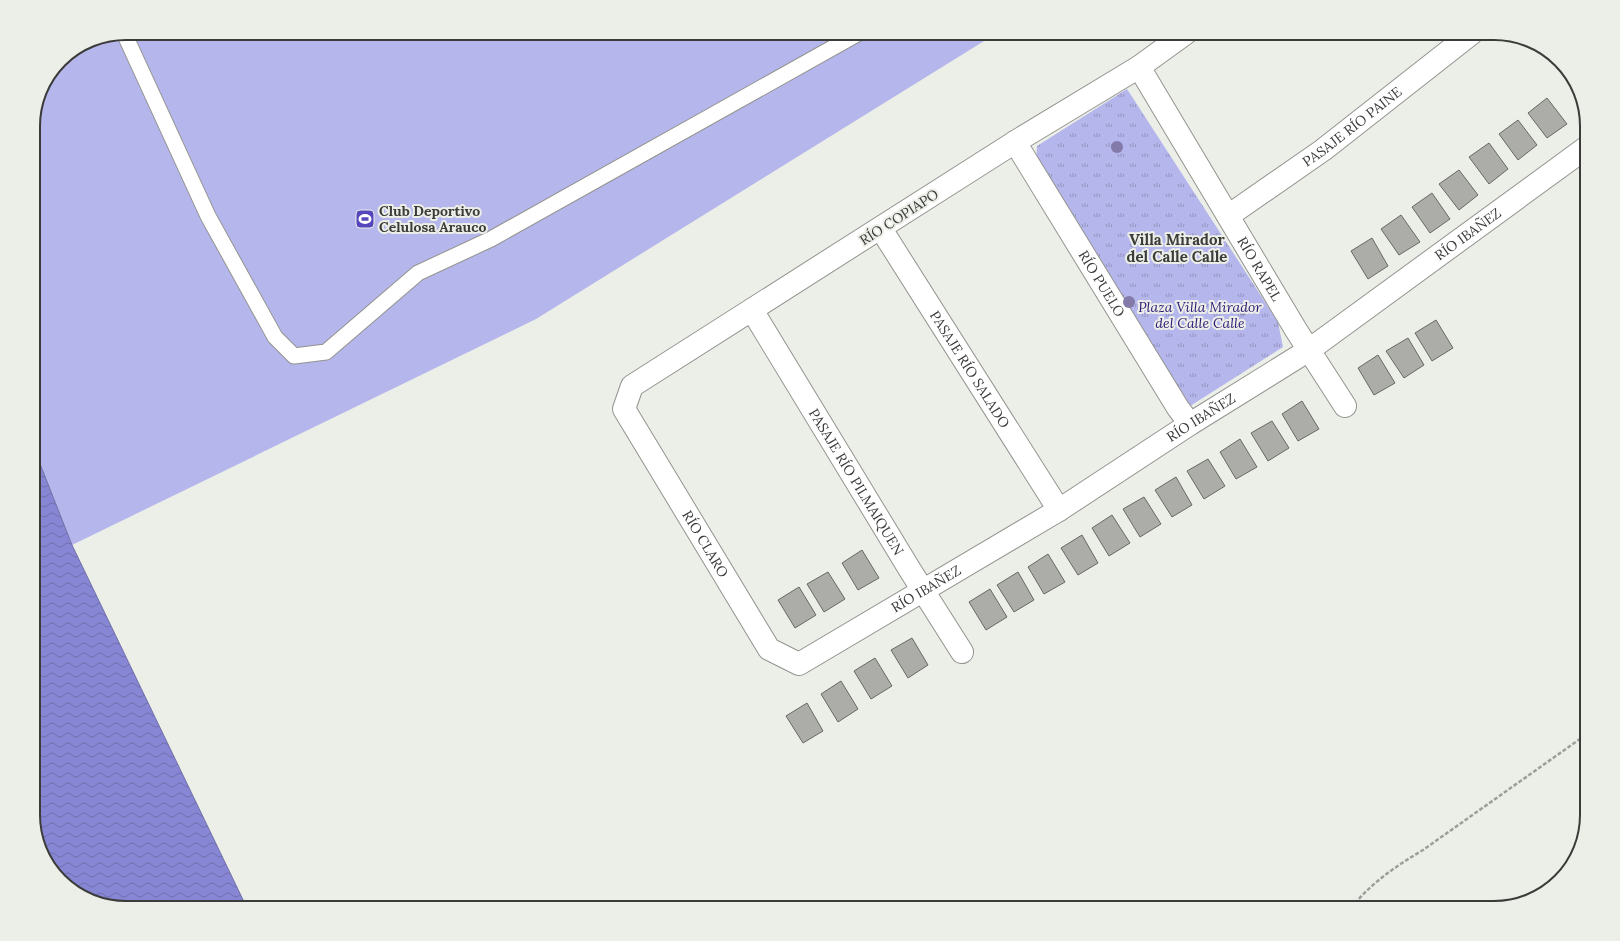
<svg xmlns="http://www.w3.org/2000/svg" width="1620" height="941" font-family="Lora,serif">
<defs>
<pattern id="park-tufts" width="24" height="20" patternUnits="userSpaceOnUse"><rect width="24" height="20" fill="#b5b6ec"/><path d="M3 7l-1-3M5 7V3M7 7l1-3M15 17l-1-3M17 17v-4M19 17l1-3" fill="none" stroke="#9495c0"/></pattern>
<pattern id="water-waves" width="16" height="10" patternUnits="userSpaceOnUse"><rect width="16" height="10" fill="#8786d5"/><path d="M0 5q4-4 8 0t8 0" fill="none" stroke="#706fae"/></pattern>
</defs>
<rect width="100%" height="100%" fill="#eceee8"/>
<polygon fill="#b5b6ec" points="126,33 997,33 536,319 72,545 33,446 33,120 40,90 60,60 91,40"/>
<polygon fill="url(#park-tufts)" points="1127,89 1278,322 1283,347 1187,408 1036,164 1037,146"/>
<polygon fill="url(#water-waves)" stroke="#7070a6" points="33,446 72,545 247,908 126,908 80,896 49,866 33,821"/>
<g fill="#acada8" stroke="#686964">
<polygon points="1547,98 1567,124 1547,138 1528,113"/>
<polygon points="1518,120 1537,145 1518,160 1499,134"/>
<polygon points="1489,143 1508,169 1489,184 1469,157"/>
<polygon points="1459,170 1478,195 1459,210 1439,184"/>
<polygon points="1432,193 1450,219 1430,233 1412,207"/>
<polygon points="1401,215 1420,242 1399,255 1381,229"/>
<polygon points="1372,238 1388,266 1368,279 1351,251"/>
<polygon points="1436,320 1453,348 1432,361 1415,333"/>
<polygon points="1408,338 1424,365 1404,378 1386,351"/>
<polygon points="1378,355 1395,383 1374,395 1358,368"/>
<polygon points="1302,401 1319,429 1298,441 1282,414"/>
<polygon points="1272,421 1289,448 1268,461 1251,433"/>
<polygon points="1240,439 1257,467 1236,479 1220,452"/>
<polygon points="1208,459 1225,486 1204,499 1187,471"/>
<polygon points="1176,477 1192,505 1172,517 1155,490"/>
<polygon points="1144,497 1161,524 1140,537 1123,509"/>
<polygon points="1112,515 1130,543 1109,556 1092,528"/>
<polygon points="1082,535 1098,563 1078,575 1061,548"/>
<polygon points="862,550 879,578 858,590 842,563"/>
<polygon points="1048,554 1065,582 1044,594 1028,567"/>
<polygon points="828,572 845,599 824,612 807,584"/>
<polygon points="1018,572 1034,600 1014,612 997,585"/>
<polygon points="799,587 816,615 795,628 778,600"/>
<polygon points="990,589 1007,617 986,630 969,602"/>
<polygon points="912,638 928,665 908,678 891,650"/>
<polygon points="875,658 892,686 871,699 854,671"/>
<polygon points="841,681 858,709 838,722 821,694"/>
<polygon points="807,703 823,731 803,743 786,716"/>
</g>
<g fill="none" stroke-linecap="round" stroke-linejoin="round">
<g stroke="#93948f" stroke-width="17">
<polyline id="lane" points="124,33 208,216 275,337 294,356 326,352 418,273 491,239 859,33"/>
</g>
<g stroke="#93948f" stroke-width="24">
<g id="street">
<path id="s1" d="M1186 33 1139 67 1015 142 632 386 624 409 769 649 799 664 1059 510 1190 424 1309 350 1587 147"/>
<path id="s2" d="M1139 67 1296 330 1345 406"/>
<path id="s3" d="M1015 142 1178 408 1190 424"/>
<path id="s4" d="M1228 216 1323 150 1472 33"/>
<path id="s5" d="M881 229 1059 510"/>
<path id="s6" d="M752 310 910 570 962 652"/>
</g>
</g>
<g stroke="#9c9e99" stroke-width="2.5" stroke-dasharray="4 2" stroke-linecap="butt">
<polyline points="885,908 928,903 962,908"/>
<path d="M1351 908C1371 883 1396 866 1423 850L1587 734"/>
</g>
<use href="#lane" stroke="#fff" stroke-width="15"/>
<use href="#street" stroke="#fff" stroke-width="22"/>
</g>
<g fill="#847aaa">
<circle cx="1117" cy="147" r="6"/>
<circle cx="1129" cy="302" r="6"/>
<circle cx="1243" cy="309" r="6"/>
</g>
<defs>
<g id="stadium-square" transform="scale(1)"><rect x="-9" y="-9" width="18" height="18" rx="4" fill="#5646bd" stroke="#eceee8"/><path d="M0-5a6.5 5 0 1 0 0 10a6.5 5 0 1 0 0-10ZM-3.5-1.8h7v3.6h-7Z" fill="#fff"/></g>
</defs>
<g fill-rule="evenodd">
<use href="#stadium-square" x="365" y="219"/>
</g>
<g text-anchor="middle" stroke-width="4" stroke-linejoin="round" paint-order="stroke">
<g font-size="14" fill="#3b3c39" stroke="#eceee8">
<text dy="5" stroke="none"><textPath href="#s4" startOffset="153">PASAJE RÍO PAINE</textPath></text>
<text transform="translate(899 217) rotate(-33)" y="5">RÍO COPIAPO</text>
<text dy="5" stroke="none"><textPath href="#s1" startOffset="1791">RÍO IBAÑEZ</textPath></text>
<text dy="5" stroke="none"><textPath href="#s2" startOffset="235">RÍO RAPEL</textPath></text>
<text dy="5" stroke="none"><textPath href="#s3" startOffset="166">RÍO PUELO</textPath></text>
<text dy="5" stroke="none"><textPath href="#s5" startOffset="166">PASAJE RÍO SALADO</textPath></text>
<text dy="5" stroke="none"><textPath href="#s1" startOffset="1467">RÍO IBAÑEZ</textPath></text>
<text dy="5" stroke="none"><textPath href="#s6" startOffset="201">PASAJE RÍO PILMAIQUEN</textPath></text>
<text dy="5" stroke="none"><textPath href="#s1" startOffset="839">RÍO CLARO</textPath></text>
<text dy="5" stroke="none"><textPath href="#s1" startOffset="1143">RÍO IBAÑEZ</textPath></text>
</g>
<g font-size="14" font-weight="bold" fill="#3b3c39" stroke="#eceee8" text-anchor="start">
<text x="379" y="216">Club Deportivo<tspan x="379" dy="16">Celulosa Arauco</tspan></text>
</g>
<g font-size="14" font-style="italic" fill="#2e1b77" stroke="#eceee8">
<text x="1200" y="312">Plaza Villa Mirador<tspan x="1200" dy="16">del Calle Calle</tspan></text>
</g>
<g font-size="15" font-weight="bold" fill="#3b3c39" stroke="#eceee8">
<text x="1177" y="245">Villa Mirador<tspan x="1177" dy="17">del Calle Calle</tspan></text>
</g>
</g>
<path d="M0 0H1620V941H0ZM126 40H1494A86 86 0 0 1 1580 126V815A86 86 0 0 1 1494 901H126A86 86 0 0 1 40 815V126A86 86 0 0 1 126 40Z" fill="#eceee8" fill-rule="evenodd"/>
<path fill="none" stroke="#3b3c39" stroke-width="2" d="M126 40H1494A86 86 0 0 1 1580 126V815A86 86 0 0 1 1494 901H126A86 86 0 0 1 40 815V126A86 86 0 0 1 126 40Z"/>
</svg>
